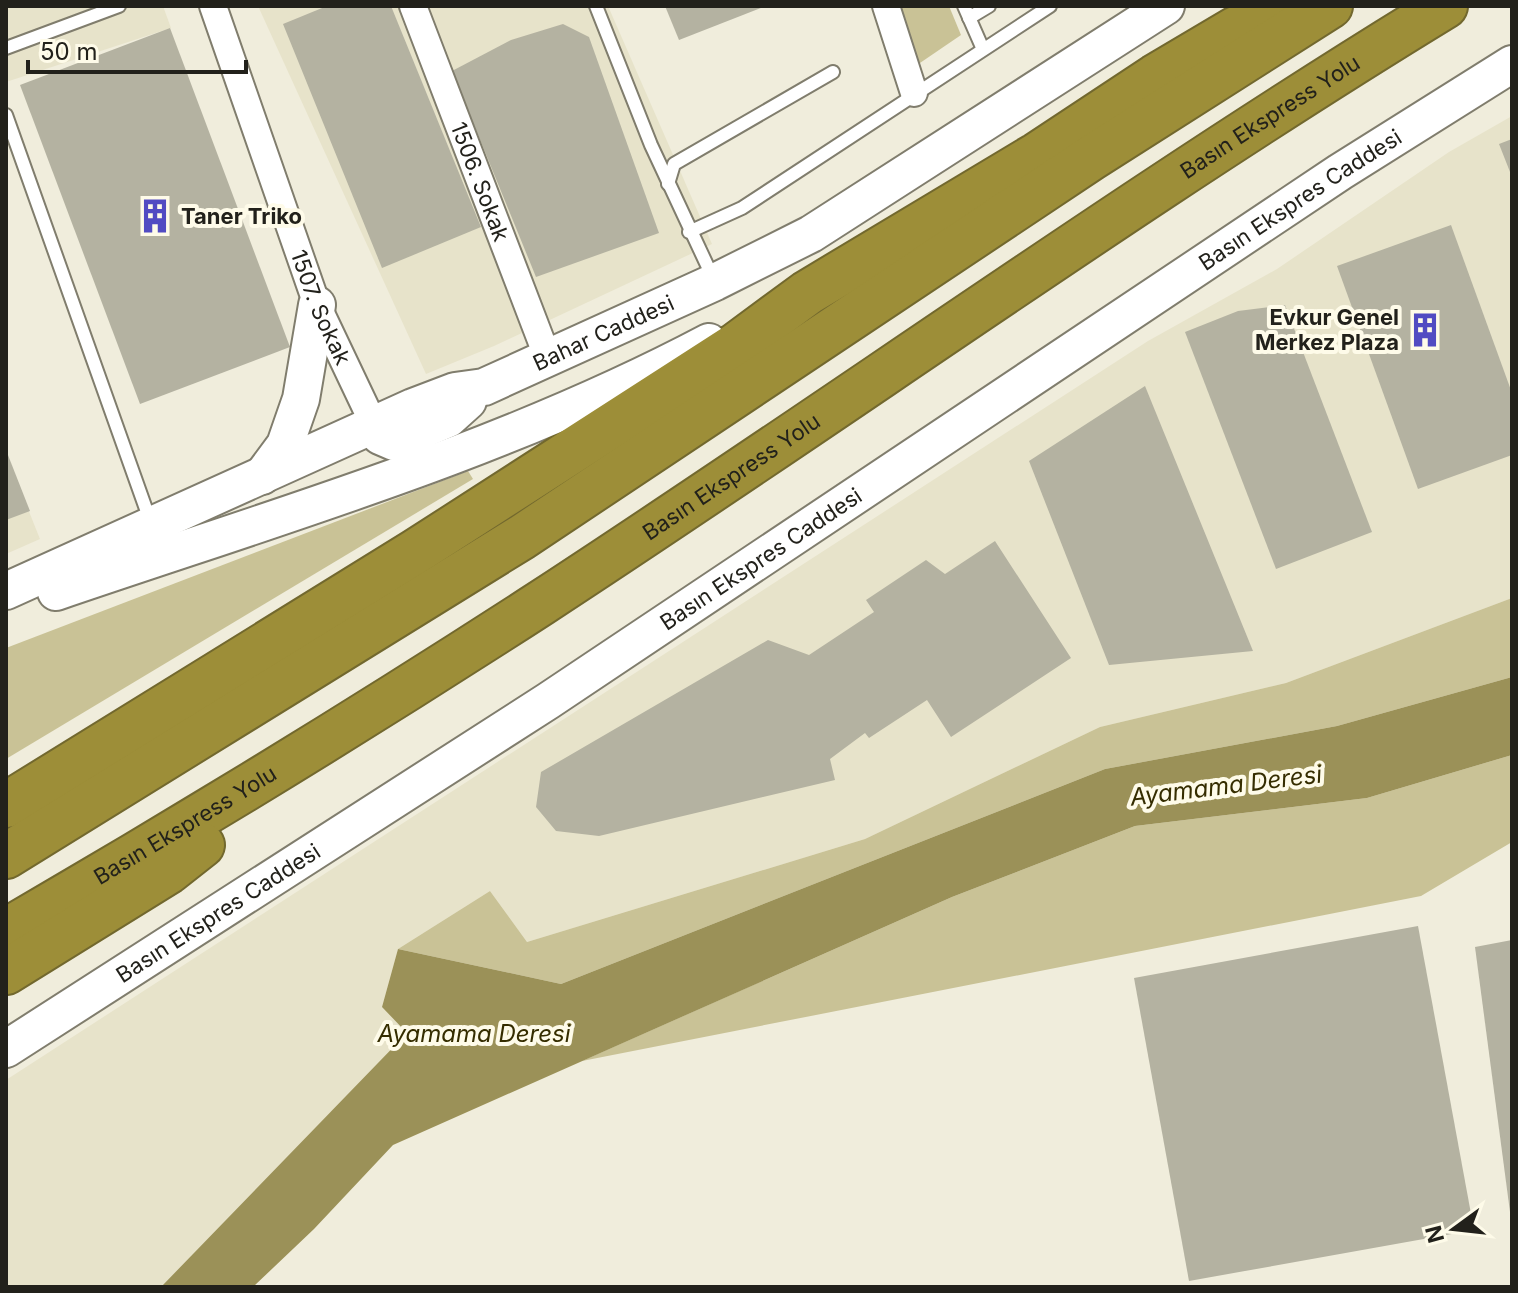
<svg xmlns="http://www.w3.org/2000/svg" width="1518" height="1293" font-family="Inter,sans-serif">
<rect width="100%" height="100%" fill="#f0eddc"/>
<g fill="#e7e3ca">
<polygon points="6,6 163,6 171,28 6,82"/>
<polygon points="258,6 608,6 712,244 494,346 426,374"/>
<polygon points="1512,116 1512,598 1286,683 1100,727 865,839 527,942 490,891 398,949 382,1007 408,1032 161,1287 6,1287 6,1080 1148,341 1277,269 1449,152"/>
<polygon points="6,454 40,539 6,554"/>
</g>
<g fill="#c9c296">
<polygon points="900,6 949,6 961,35 917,65"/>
<polygon points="468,471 473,479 6,759 6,648"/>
<polygon points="1512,598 1512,677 1337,726 1105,769 561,984 398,949 490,891 527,942 865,839 1100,727 1286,683"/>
<polygon points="1512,755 1512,842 1421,896 582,1061 952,897 1135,826 1367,798"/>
</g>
<polygon fill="#9b9158" points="1512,677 1512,755 1367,798 1135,826 952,897 393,1145 314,1229 253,1287 161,1287 407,1033 382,1007 398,949 561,984 1105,769 1337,726"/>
<g fill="#b4b2a1">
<polygon points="327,6 391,6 481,227 382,268 283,24"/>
<polygon points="665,6 766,6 679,40"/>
<polygon points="563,24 589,37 659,233 536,277 452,71 511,40"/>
<polygon points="170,28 290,347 140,404 20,85"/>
<polygon points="1512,139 1512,177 1499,144"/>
<polygon points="1451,225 1512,393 1512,455 1418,489 1337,266"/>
<polygon points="1285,305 1372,532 1276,569 1185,332 1238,311"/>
<polygon points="1145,386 1253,651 1109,665 1029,461"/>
<polygon points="6,450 30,511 6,520"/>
<polygon points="995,541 1071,658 951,737 927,700 869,738 865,733 830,759 835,780 599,836 556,831 536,807 541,772 768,640 809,655 874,612 866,600 926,560 945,574"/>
<polygon points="1418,926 1474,1230 1189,1281 1134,978"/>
<polygon points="1512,940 1512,1212 1510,1212 1475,947"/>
</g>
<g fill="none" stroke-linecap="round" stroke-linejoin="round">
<g stroke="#807d6d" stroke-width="16">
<g id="lane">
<polyline points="596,6 651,145 714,280"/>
<polyline points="964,6 982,47"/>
<polyline points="969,18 989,6"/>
<polyline points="6,48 119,6"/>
<polyline points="6,115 151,523"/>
<polyline points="668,184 674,164 833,72"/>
<polyline points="689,232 742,208 1050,6"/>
</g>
</g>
<g stroke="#807d6d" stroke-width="30">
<g id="street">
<path id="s1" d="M213 6 317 305 374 425"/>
<path id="s2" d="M413 6 547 356"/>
<polyline points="886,6 914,93"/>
</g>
</g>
<g stroke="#807d6d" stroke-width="40">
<g id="secondary">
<polyline points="374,425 380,436 394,442 448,419 468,401"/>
<polyline points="262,476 285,445 301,399 317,305"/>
<path id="s3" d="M6 591 413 407 455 391 484 387 715 282 811 234 1166 6"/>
<path d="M56 592C278 516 501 452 709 342"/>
<path id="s4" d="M6 1049 548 701 1340 172 1512 64"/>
</g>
</g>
<g stroke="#72682e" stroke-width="48">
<g id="highway">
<polyline points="6,805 415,552 735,346 807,293 1037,155 1155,77 1236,29 1291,7"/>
<polyline points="6,856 522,537 1091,158 1330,6"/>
<path id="s5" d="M6 931C187 826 365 717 541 603 843 406 1137 194 1445 6"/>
<polyline points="6,972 169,871 202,845"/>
</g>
</g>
<use href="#lane" stroke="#fff" stroke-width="12"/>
<use href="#street" stroke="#fff" stroke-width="26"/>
<use href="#secondary" stroke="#fff" stroke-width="36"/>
<use href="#highway" stroke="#9d8e38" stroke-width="44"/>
</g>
<defs>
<g id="building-bare" transform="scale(2.76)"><path d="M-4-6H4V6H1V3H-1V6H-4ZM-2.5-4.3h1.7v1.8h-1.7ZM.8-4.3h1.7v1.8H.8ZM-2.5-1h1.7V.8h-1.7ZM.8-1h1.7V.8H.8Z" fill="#514bc2" stroke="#fefbe9" stroke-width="2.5" paint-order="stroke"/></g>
</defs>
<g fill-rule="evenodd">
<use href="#building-bare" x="155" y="216"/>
<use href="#building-bare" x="1425" y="330"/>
</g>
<g text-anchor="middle" stroke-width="8" stroke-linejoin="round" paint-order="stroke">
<g font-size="22" fill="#22211b" stroke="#fefbe9">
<text dy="8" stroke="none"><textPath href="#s5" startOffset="1504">Basın Ekspress Yolu</textPath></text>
<text dy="8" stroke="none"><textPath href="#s2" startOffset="188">1506. Sokak</textPath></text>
<text dy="8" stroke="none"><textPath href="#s4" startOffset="1548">Basın Ekspres Caddesi</textPath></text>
<text dy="8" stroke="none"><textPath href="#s1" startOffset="320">1507. Sokak</textPath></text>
<text dy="8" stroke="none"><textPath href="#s3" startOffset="652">Bahar Caddesi</textPath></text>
<text dy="8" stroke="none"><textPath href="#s5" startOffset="856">Basın Ekspress Yolu</textPath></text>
<text dy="8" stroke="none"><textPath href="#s4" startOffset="900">Basın Ekspres Caddesi</textPath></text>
<text dy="8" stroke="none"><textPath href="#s5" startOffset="208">Basın Ekspress Yolu</textPath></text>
<text dy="8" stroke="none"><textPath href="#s4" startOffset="252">Basın Ekspres Caddesi</textPath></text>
</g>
<g font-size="22" font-weight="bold" fill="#22211b" stroke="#fefbe9" text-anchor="start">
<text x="181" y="224">Taner Triko</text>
<text x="1399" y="325" text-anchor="end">Evkur Genel<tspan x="1399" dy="25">Merkez Plaza</tspan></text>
</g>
<g font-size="24" font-style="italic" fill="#352d00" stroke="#fefbe9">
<text transform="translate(1226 786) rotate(-7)" y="8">Ayamama Deresi</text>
<text x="474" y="1042">Ayamama Deresi</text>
</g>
</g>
<rect width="1518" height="1293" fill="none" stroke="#22211b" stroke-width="16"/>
<g transform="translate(1454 1229) rotate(255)" stroke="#fefbe9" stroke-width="6" paint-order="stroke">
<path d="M0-6L14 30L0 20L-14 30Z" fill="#22211b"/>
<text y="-12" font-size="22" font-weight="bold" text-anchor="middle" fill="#22211b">N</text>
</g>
<path d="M28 60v12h218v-12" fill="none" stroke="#22211b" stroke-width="4"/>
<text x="40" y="60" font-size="24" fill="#22211b" stroke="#fefbe9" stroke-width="6" paint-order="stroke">50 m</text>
</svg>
